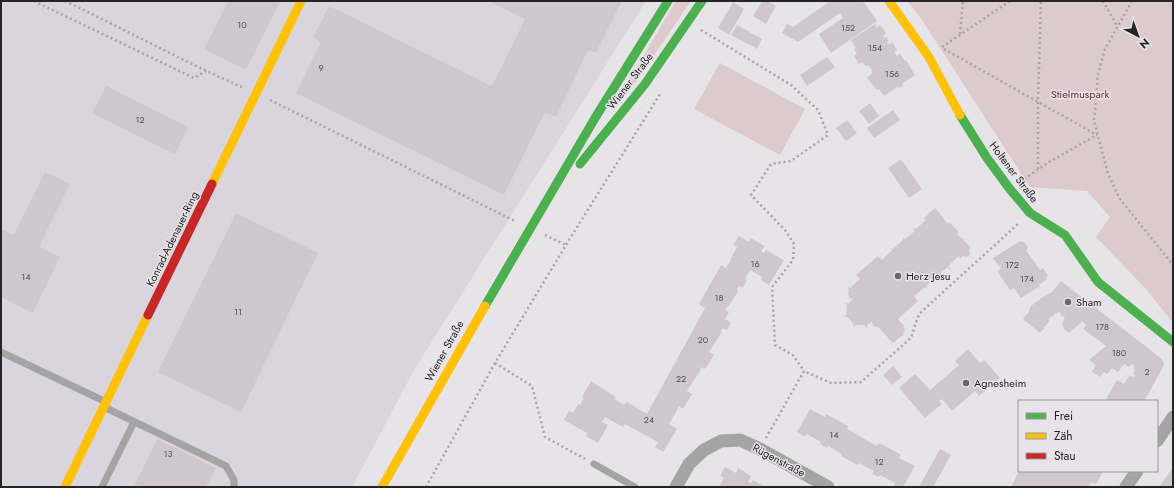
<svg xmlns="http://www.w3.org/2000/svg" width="1174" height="488" font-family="Jost,sans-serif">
<rect width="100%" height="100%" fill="#e6e4e7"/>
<polygon fill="#dad5dc" points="1,1 646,1 414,370 352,487 1,487"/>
<g fill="#dccacd">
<polygon points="676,1 691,1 634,85 611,111"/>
<polygon points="907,1 1173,1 1173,323 1146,289 1096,237 1110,217 1087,191 1030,187 920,17"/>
<polygon points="720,63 805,109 780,155 694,109"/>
</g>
<g fill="#d0c7cd">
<polygon points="228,1 280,1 246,70 204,49"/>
<polygon points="489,1 622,1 596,53 588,50 556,117 545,112 504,195 296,93 321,42 313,38 329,6 492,86 525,19"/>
<polygon points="762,1 767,1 776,6 766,24 753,16"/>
<polygon points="830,1 863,1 877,21 831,53 819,34 843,18 840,13 798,42 782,33 787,24 793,27"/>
<polygon points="733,2 744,9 729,35 718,28"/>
<polygon points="875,24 877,28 880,25 886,33 883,36 884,38 886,37 889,40 887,42 889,45 892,42 897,50 894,52 897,56 900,54 905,61 906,60 915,75 902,84 903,86 899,88 897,87 884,96 879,89 877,90 867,78 873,72 868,65 866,66 862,62 859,64 854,56 857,54 854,49 856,48 851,40"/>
<polygon points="737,25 762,39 757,49 731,35"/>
<polygon points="827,57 835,67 807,86 800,75"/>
<polygon points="106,86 188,127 175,154 92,113"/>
<polygon points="870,103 879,116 869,124 859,111"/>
<polygon points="893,110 900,120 874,138 867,128"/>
<polygon points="847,120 857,133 846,141 836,128"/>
<polygon points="901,159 922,189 909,198 888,168"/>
<polygon points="45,172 70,184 39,247 60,257 33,313 1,297 1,229 14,235"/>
<polygon points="935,208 948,224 950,223 959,232 957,234 961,238 961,237 971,248 969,250 970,254 967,257 963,256 960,258 959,256 948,266 951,269 950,270 948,267 937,276 939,277 938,278 936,277 926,286 928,287 926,288 925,287 914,296 918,301 898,319 904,326 903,327 905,329 903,333 904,334 893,343 878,327 873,326 872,321 867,325 868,327 866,328 865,325 856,325 854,327 853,327 854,324 847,317 845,317 844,316 846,315 847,305 845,304 846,303 848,304 853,299 849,298 848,292 849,290 847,288 848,287 850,288 860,279 856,275 878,256 882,260 892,250 891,249 892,248 893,249 903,240 902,239 903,238 905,239 915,231 913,229 914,228 916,229 926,220 924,218"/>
<polygon points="236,213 318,253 241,412 158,372"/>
<polygon points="739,236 749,242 751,238 765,246 761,251 764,253 766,250 784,260 769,285 761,280 762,277 750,270 745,279 747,280 743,288 739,286 737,290 738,291 729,306 728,306 725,310 729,312 725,319 731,323 727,330 723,328 721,331 722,332 709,352 714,354 710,362 705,369 701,367 700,371 687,391 692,394 683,409 679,406 674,416 674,415 669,424 677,429 663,452 655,447 658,442 625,424 623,427 605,417 602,422 608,425 598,443 586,436 587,433 564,420 569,411 573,413 578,404 580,405 584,398 582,397 591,381 616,397 615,399 624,405 627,402 647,414 705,308 699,304 721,265 726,268 731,260 730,260 737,247 733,245"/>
<polygon points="1020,241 1021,242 1024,242 1028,247 1026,250 1040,270 1043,268 1048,276 1046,278 1047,279 1039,285 1040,286 1021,298 1014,288 1010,290 997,271 1001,269 993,258"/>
<polygon points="1061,281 1162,359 1164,365 1147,396 1132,388 1147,396 1144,401 1105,401 1117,380 1124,384 1129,376 1134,377 1135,375 1133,373 1135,370 1133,369 1135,367 1132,364 1129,367 1124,364 1118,372 1112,368 1107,374 1104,372 1100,377 1092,372 1096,365 1089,360 1106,346 1083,329 1086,325 1083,322 1083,321 1069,333 1064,329 1062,324 1065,317 1061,316 1060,311 1048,319 1050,320 1040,333 1023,319 1029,312 1029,310 1031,306 1044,296 1052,292"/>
<polygon points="968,349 980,363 984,360 1000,378 979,396 975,391 952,411 942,399 939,401 942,404 925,418 899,388 915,374 930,390 959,365 955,361"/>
<polygon points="893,366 902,377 892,385 883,375"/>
<polygon points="810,409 825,417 826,414 848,426 847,429 877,446 879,443 900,454 901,454 899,458 915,466 903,487 896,487 894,485 895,483 880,475 879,477 872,474 874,471 859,463 858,465 841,456 842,454 828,446 827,448 820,444 821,442 807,434 805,437 797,432"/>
<polygon points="157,439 216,468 206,487 134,487"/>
<polygon points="940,449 951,455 933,487 919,487"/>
<polygon points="725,467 736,473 738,468 751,476 748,482 751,483 753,480 766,487 719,487 724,478 720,476"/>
<polygon points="1173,467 1173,487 1159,487 1167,476"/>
<polygon points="1019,471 1103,471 1097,483 1095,484 1092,482 1088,487 1011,487"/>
</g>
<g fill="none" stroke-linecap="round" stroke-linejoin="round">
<g stroke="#a5a4a6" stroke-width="2.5" stroke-dasharray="2 3" stroke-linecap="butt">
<polyline points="34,1 194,78 206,71"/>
<path d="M65 1C124 29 182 61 242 87"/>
<polyline points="1103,1 1117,26"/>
<polyline points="1132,1 1105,49 1098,74 1094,121 1108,174 1120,199 1173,265"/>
<polyline points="701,30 791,85 818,110 828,135 791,161 771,164 751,195 785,230 794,244 793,260 772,287 775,345 793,355 804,371"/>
<polyline points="960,34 963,1"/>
<polyline points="942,47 1010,1"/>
<polyline points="944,49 1097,135"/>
<polyline points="270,100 515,221"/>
<polyline points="1038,169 1038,102 1041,1"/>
<polyline points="1024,179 1049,162 1097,135"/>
<polyline points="545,235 566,245"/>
<polyline points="495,363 532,386 545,437 585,459"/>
<polyline points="766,438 804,371 831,383 861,382 911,338 919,314 1018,224"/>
<polyline points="426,487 495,363 566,245 660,94"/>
</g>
<g stroke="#a5a4a5" stroke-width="7">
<polyline points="1,352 106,402"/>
<polyline points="104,407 226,466 234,480 234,487"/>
<polyline points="594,464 635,487"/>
<polyline points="102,487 134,422"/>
</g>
<g stroke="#a5a4a5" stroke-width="13">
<polyline points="1157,441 1173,417"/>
<polyline points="676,487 689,464 704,450 721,441 740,440 760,449 828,487"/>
<polyline points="1126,487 1137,471"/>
</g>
<g stroke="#4caf50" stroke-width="9">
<polyline points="960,115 987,158 1009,188 1030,213 1065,235 1098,282 1173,342"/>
<polyline points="580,164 645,84 702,1"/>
<polyline points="485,306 595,118 668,1"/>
</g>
<g stroke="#ffc107" stroke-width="9">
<polyline points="889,1 929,57 960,115"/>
<polyline points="212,184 301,1"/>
<polyline points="65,487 148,315"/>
<polyline points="382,487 485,306"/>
</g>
<polyline stroke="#c62828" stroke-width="9" points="148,315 212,184"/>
</g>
<g fill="#69676a" stroke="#e7e3e8" stroke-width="1.5">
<circle cx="898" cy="276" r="4"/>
<circle cx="1068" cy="302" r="4"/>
<circle cx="966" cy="383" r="4"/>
</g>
<g text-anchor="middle" stroke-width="3" stroke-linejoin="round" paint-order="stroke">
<g font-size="9" fill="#504d50">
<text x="242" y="28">10</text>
<text x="848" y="31">152</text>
<text x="875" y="51">154</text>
<text x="321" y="71">9</text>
<text x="892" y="77">156</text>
<text x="140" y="123">12</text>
<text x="755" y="267">16</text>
<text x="1012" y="268">172</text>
<text x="26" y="280">14</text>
<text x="1027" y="282">174</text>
<text x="719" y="301">18</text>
<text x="238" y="315">11</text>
<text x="1102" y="330">178</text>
<text x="703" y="343">20</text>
<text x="1119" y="356">180</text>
<text x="1147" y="375">2</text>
<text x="681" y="382">22</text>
<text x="649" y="423">24</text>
<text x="834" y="438">14</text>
<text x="168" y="457">13</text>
<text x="879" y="465">12</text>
</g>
<g font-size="11" fill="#252426" stroke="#e7e3e8">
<text transform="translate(630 81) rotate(-53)" y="4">Wiener Straße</text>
<text transform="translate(1014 172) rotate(53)" y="4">Holtener Straße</text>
<text transform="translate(172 239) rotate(-64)" y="4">Konrad-Adenauer-Ring</text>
<text transform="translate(444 351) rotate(-61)" y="4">Wiener Straße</text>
<text transform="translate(779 460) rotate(28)" y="4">Rügenstraße</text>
</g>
<g font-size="11" fill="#692c36" stroke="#e7e3e8">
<text x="1080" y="98">Stielmuspark</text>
</g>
<g font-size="11" fill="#252426" stroke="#e7e3e8" text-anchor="start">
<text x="906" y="280">Herz Jesu</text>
<text x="1076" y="306">Sham</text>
<text x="974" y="387">Agnesheim</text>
</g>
</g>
<rect width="1174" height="488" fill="none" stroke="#252426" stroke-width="4"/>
<rect x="1018" y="400" width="140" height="72" fill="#e7e3e8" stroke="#99979a"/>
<rect x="1026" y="413" width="20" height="6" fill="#4caf50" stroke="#99979a"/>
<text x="1054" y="420" font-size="12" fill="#252426">Frei</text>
<rect x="1026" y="433" width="20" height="6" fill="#ffc107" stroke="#99979a"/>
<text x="1054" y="440" font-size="12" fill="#252426">Zäh</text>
<rect x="1026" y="453" width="20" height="6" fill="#c62828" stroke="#99979a"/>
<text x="1054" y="460" font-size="12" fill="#252426">Stau</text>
<g transform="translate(1138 36) rotate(139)" stroke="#e7e3e8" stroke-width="3" paint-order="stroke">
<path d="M0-3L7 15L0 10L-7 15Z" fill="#252426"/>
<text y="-6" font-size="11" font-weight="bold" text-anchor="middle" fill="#252426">N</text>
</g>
</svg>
